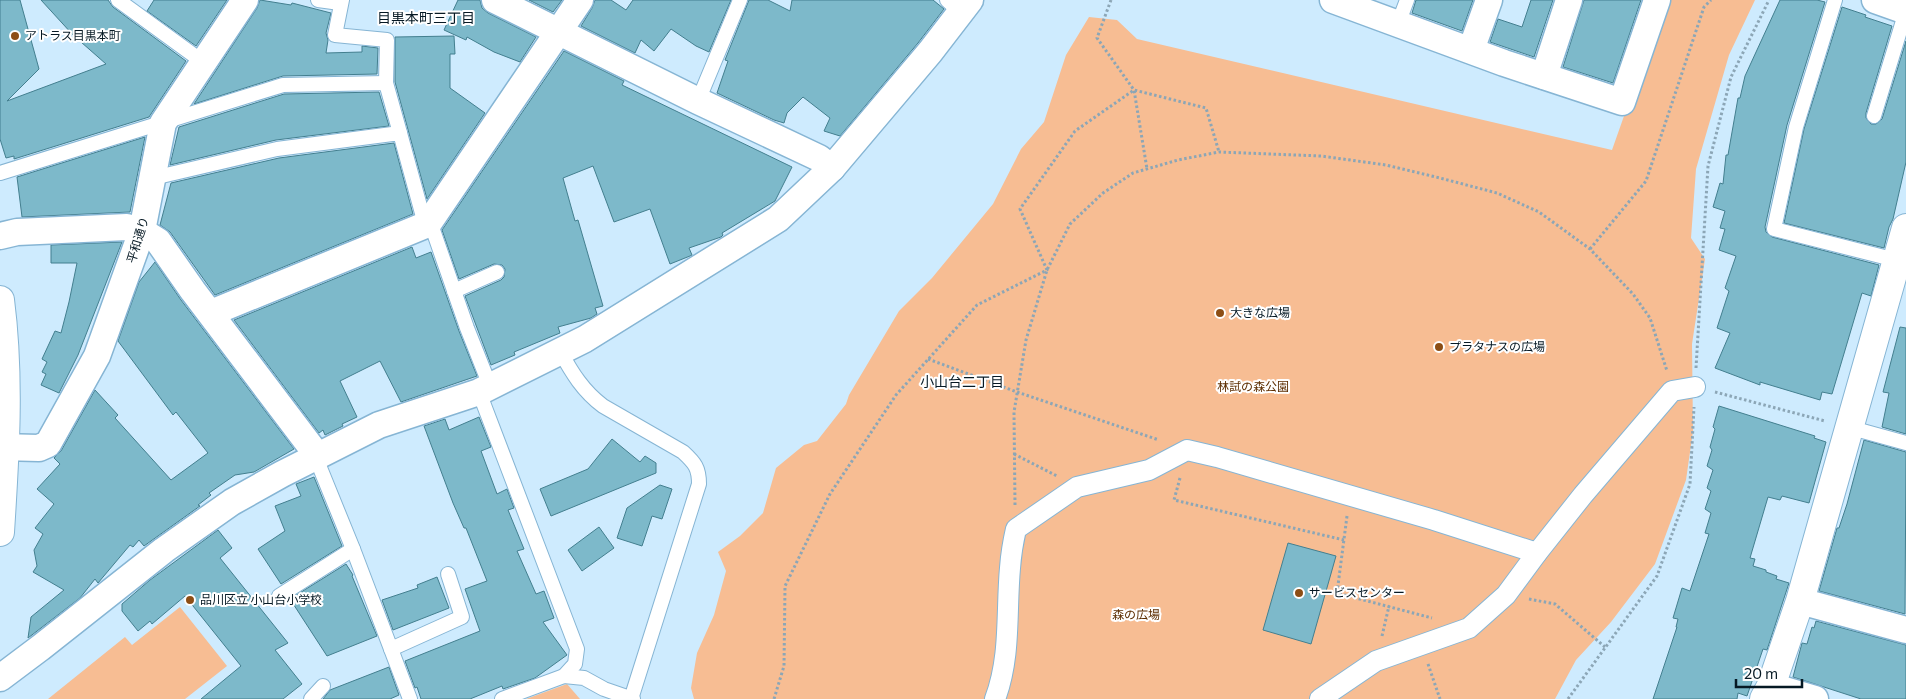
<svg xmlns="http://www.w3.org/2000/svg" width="1906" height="699" font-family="Commissioner,'Noto Sans JP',sans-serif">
<rect width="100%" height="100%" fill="#ceebfe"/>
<g fill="#f7bd93">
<polygon points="1665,0 1755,0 1729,55 1696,169 1691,238 1705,259 1692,344 1693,431 1686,480 1655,564 1611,622 1576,660 1555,699 694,699 691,688 697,653 714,615 726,571 718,552 740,536 763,513 776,468 804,445 817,441 846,404 849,395 899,311 932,278 993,204 1021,149 1044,122 1066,55 1089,17 1117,20 1137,39 1612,150"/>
<polygon points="180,607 227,666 185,699 48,699 125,637 132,645"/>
<polygon points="567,684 580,699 526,699"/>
</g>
<g fill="#7db9ca" stroke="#437f8f">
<polygon points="0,0 20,0 39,69 7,101 106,64 73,35 41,0 108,0 113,7 186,61 149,117 14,159 14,156 6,158 0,139"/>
<polygon points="154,0 227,0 196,46 147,11"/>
<polygon points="260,0 291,5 292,3 331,13 326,33 328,40 326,53 362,52 362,46 378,48 377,74 283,76 194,104 257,8"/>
<polygon points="458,0 480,0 482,8 488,13 536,37 520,62 494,52 467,37 466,40 444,30"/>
<polygon points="529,0 562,0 553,12"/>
<polygon points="595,0 611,0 626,10 633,0 731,0 709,52 696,46 671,29 654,51 641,40 635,53 581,26 592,8"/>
<polygon points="749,0 768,0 790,11 792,0 933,0 944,9 918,43 840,136 824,131 830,118 803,97 787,113 784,123 774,120 717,93 728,61 725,60"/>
<polygon points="1416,0 1473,0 1462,31 1412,13"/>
<polygon points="1531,0 1553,0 1534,57 1490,42 1498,19 1522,27"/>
<polygon points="1584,0 1641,0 1613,83 1563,67"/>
<polygon points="1780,0 1817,0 1825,2 1787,125 1765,227 1766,232 1772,237 1879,265 1871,296 1862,293 1832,394 1822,392 1820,400 1760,382 1760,385 1715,368 1730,333 1717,328 1729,291 1725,288 1736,256 1719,250 1725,229 1720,228 1725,211 1713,207 1720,183 1723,184 1726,155 1728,155 1738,98 1740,98 1745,76"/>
<polygon points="1842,7 1866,15 1865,17 1892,26 1866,113 1866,118 1871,124 1876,124 1882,119 1906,41 1906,162 1893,219 1889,227 1884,248 1784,223 1804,129"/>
<polygon points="454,36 455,54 450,54 450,88 485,113 427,199 395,82 395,37"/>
<polygon points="564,51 624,81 622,85 792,167 775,201 722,233 723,235 721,237 689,248 692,255 690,256 670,264 650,209 614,222 593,166 563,178 575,221 578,220 603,306 595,308 597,314 591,318 558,327 560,333 514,352 515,355 491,365 465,296 501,280 504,277 505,269 502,265 494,264 459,279 442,230"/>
<polygon points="379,92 389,126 276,140 170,165 179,127 284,94"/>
<polygon points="145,137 130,212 22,217 17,177"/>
<polygon points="394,143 413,214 215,295 170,232 160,225 171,183 279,158"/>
<polygon points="122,242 78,355 59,393 41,385 46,374 42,372 47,362 42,359 55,331 61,333 69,302 77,263 51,263 51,245"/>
<polygon points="412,247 416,258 431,252 459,331 477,376 401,402 380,361 340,381 357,417 342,424 343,426 325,435 323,430 319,433 234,320"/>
<polygon points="155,262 181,300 294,449 254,472 235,475 209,493 211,495 198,505 200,506 144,546 139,540 133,547 130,545 98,583 95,579 80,598 28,638 31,617 64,590 33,572 37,566 34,550 43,534 35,528 54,504 37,489 60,464 54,458 61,451 95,390 118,415 115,418 171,480 208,453 176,412 173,415 118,341 139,282"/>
<polygon points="1900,327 1906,328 1906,434 1882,427 1889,393 1883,392"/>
<polygon points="1719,406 1815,436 1814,438 1826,442 1809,503 1782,496 1780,500 1768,497 1750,558 1755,559 1753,566 1766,570 1766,572 1777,576 1776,579 1789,583 1767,650 1763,649 1747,696 1738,693 1737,699 1653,699 1677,627 1676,627 1678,619 1673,618 1682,588 1690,591 1709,534 1705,533 1711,513 1705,509 1711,491 1707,488 1713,470 1707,466 1712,450 1710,447 1715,429 1713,427"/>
<polygon points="479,417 491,447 481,451 497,494 507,489 514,508 508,510 524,549 517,551 536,594 544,591 554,618 543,622 567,655 535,678 503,689 502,686 470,699 421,699 417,687 415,688 405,661 480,631 465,589 487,581 466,528 464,528 453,503 424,426 445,419 449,430"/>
<polygon points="612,439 640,462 645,456 656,463 656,473 551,516 540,489 588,469"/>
<polygon points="1864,440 1906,452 1905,614 1819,591 1837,528 1839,528 1847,504"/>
<polygon points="314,477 342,546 281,584 258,549 285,531 275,506 301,496 296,484"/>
<polygon points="660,485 672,489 662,519 652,516 642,546 617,538 627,508"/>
<polygon points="599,527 614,548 582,571 568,550"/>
<polygon points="218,530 232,548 220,558 288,643 275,650 302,684 283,699 201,699 241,666 185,596 152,624 150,621 138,631 122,611 122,604 150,580"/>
<polygon points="1288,543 1336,556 1311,644 1263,630"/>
<polygon points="346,564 353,575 352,576 377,636 327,656 290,599"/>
<polygon points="437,577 449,608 393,630 382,600 418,588 417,585"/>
<polygon points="1816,621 1906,645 1906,699 1861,699 1793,677 1802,643 1807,644 1812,627 1814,628"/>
<polygon points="389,667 399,695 390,699 323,699 330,690"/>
</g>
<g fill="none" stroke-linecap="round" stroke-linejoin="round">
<g stroke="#86b5d4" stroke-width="16">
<g id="service">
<polyline points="118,0 203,62"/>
<polyline points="318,0 340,3"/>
<polyline points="342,0 335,35 387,40 386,83"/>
<polyline points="947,0 960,12"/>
<polyline points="1835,0 1796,127 1774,229 1896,260"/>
<polyline points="1398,24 1407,0"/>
<polyline points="698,101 740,0"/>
<polyline points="1874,116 1906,11"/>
<polyline points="0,173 283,85 386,83 400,133"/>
<polyline points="153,178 277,149 400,133 423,217 433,230 467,328 490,386"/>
<polyline points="454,291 497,272"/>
<path d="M560 351C572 373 583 391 603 406L683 452C695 463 699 468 699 484L631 699"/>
<polyline points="479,392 577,649 575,664 564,676 502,699"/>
<polyline points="1848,427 1906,443"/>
<polyline points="316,458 353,549 410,699"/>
<polyline points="279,596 353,549"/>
<polyline points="391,649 462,617 448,574"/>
<polyline points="564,676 584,678 604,689 633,699"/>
<polyline points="311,699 323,686"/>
</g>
</g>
<g stroke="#86b5d4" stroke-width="22">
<g id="pedestrian">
<path d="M995 699C1011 657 1006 612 1010 568 1011 554 1013 542 1016 529L1077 487 1149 470 1187 450 1217 457 1434 520 1537 553"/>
<polyline points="1320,699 1376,661 1469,628 1506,595 1537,553 1583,495 1672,391 1695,387"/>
</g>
</g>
<g stroke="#86b5d4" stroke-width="29">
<g id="minor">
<polyline points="495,0 698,101 819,158 832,168"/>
<polyline points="1333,0 1504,63 1622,102 1657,0"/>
<polyline points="1875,0 1906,11"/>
<polyline points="1471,50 1489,0"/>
<polyline points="1544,76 1569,0"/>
<polyline points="0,236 17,232 127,227 142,231 158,241 193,291 311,447 316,458"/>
<polyline points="211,313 428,224 580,0"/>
<polyline points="0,447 39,448 48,444 97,356 142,231 163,123 245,0"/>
<polyline points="1800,601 1906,630"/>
<polyline points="0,678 40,648 164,550 232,502 282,474 379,425 479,392 585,339 778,219 832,168 930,52 970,0"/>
<polyline points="1771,686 1815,699"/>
</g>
</g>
<g stroke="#86b5d4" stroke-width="30">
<polyline id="tertiary" points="1764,699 1771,686 1800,601 1906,228"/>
</g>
<g stroke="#86b5d4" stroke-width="30">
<path id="secondary" d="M0 300C10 377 5 455 0 532"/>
</g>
<g stroke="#8ca6b6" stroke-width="3" stroke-dasharray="2.5 2.5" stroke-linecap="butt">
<polyline points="1111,0 1097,38 1134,90 1147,169"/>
<polyline points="1590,249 1646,181 1704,7 1711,0"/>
<polyline points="928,359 1017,392 1159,440"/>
<polyline points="1696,368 1708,166 1731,77 1769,0"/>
<polyline points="1715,392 1825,421"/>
<polyline points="1014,454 1057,476"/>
<polyline points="1180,478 1174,500 1344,540"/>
<polyline points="1015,505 1014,412 1026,340 1047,270 1070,224 1103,193 1133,173 1178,160 1219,152 1321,156 1386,165 1440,178 1497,193 1539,212 1590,249 1633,294 1650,318 1667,371"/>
<polyline points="1347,516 1337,593 1432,618"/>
<polyline points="1529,599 1555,604 1605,647"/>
<polyline points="1382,636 1389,606"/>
<polyline points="1428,664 1440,699"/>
<polyline points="774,699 784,666 785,586 830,494 896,395 977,305 1047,270 1020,209 1075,131 1134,90 1206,108 1219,152"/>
<polyline points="1568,699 1657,576 1690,484 1694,407"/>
</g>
<use href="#service" stroke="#fff" stroke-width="14"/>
<use href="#pedestrian" stroke="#fff" stroke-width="20"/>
<use href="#minor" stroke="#fff" stroke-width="26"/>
<use href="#tertiary" stroke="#fff" stroke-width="28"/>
<use href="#secondary" stroke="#fff" stroke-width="28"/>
</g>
<g fill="#8d4e15" stroke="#fff" stroke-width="2">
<circle cx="15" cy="36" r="5"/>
<circle cx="1220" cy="313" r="5"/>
<circle cx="1439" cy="347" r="5"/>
<circle cx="1299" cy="593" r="5"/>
<circle cx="190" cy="600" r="5"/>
</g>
<g text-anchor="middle" stroke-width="4" stroke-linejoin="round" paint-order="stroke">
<g font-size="12" fill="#061924" stroke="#fff" text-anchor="start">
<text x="25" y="40">アトラス目黒本町</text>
<text x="1230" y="317">大きな広場</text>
<text x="1449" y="351">プラタナスの広場</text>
<text x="1309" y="597">サービスセンター</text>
<text x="200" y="604">品川区立 小山台小学校</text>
</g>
<g font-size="12" fill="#061924" stroke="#fff">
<text transform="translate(138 240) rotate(-73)" y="4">平和通り</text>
</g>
<g font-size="12" fill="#5c2d00" stroke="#fff">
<text x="1253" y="391">林試の森公園</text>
<text x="1136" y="619">森の広場</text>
</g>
<g font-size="14" fill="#061924" stroke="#fff">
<text x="426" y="23">目黒本町三丁目</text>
<text x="962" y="387">小山台二丁目</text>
</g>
</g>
<path d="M1736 679v8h66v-8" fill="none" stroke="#061924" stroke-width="2.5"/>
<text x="1744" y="679" font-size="15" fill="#061924" stroke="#ffffff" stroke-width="4" paint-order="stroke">20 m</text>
</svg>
